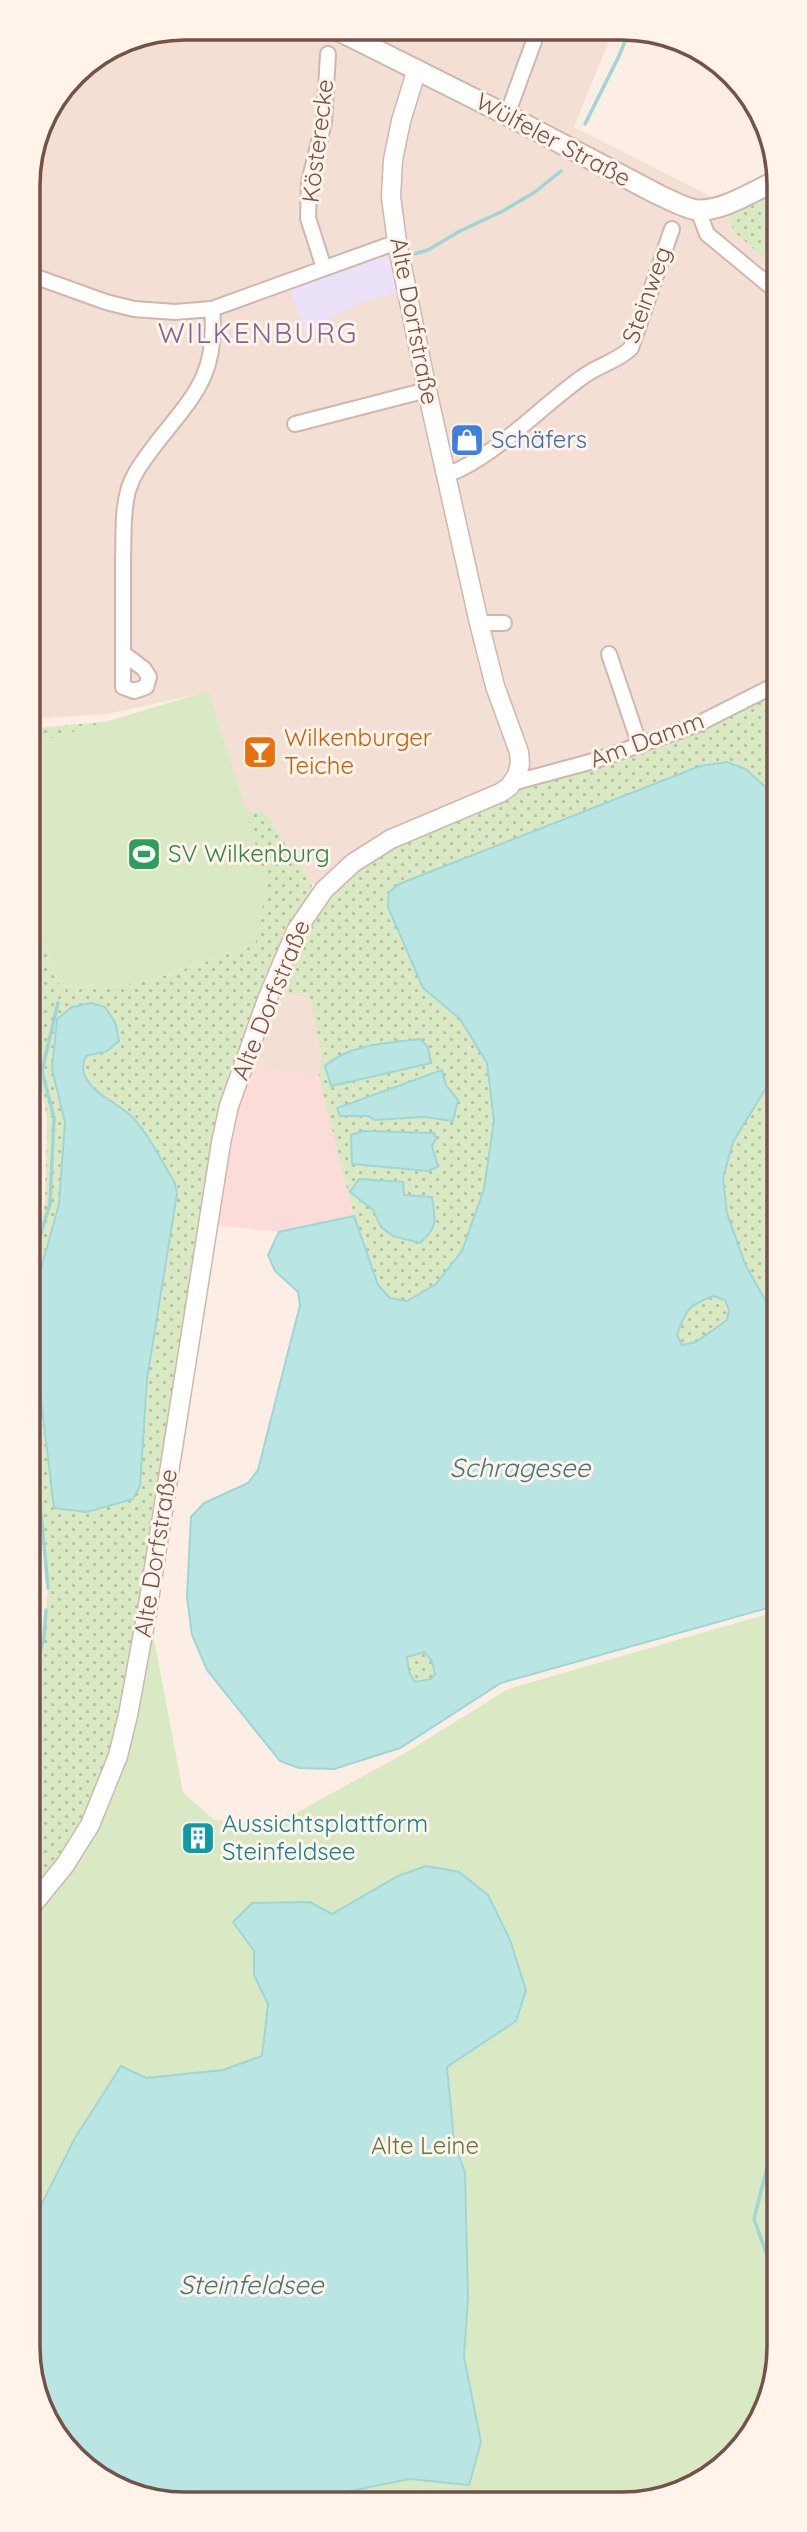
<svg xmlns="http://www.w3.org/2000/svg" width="807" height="2532" font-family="Quicksand,sans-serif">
<defs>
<pattern id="grass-dots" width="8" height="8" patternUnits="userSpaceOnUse" patternTransform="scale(1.75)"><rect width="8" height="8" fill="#d9e9c3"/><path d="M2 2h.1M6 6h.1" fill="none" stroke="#b5bfa0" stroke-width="1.8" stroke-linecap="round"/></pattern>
</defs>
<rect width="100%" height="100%" fill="#fceee4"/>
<g fill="#f3dfd3">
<polygon points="186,28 613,31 574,127 726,204 733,231 776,268 777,689 328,894 311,882 264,811 247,812 208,692 107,714 29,719 28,175 44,116 81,67 126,40"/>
<polygon points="309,993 321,1051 319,1078 249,1064 275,995"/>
</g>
<polygon fill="#fcdcd8" points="249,1064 319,1078 354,1216 279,1232 215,1225 230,1131"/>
<polygon fill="#ebe1f8" points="377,256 384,256 389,259 397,292 357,304 305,332 289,288"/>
<g fill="url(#grass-dots)" fill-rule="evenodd">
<polygon points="776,195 776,268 733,231 729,216"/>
<path d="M777 689V798L746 769 727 762 700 766 399 884 389 892 423 988 460 1019 487 1063 494 1121 484 1189 462 1251 436 1284 407 1301 390 1298 378 1285 354 1216 319 1078 321 1051 309 993 275 995 312 916 347 876 380 853 528 785ZM419 1039 332 1086H331L325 1066C357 1043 381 1044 419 1039ZM441 1070 446 1085 458 1100 453 1121 423 1117 375 1120 368 1116ZM433 1133 436 1139 432 1146 428 1171 352 1164 404 1134ZM359 1179 402 1182 404 1195 431 1197 420 1243 393 1236 381 1227Z"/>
<polygon points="110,721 29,745 29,729"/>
<path d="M264 811 311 882 313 893 243 1044 123 1711C103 1786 79 1838 30 1898V1695L44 1636 48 1588 30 1423V1309L54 1508 140 1486 147 1379 129 1114C112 1103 72 1081 86 1056L107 1051 57 1019 52 1068 65 1122 59 1204 30 1308V1256L45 1204 47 1117 37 1068 41 1030 29 1008V902L60 986 104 989 148 981 255 945 247 812Z"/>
<polygon points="777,1070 777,1321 745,1264 727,1213 723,1178 733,1142"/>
<path d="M714 1296 725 1300 729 1310 728 1320 696 1342 682 1345 677 1335C685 1311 689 1304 714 1296Z"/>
<path d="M425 1651 432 1662 435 1674C430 1680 423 1683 415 1682L409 1673 407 1657Z"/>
</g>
<g fill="#d9e9c3">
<polygon points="208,691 247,812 267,886 255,945 147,981 104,989 60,986 29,902 29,745"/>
<polygon points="778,1611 779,2356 740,2450 652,2501 154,2501 74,2458 31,2377 30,1918 99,1826 111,1800 137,1717 151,1623 183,1792 214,1820 276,1824 405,1753 508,1689"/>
</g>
<g fill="#b9e5e3" stroke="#9fd6d5" stroke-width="2" fill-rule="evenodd">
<path d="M727 762 746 769 777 798V1070L733 1142 723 1178 727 1213 745 1264 777 1321 778 1605 501 1683 400 1748 334 1769 299 1768 280 1761 207 1670 192 1635 187 1597 191 1517 204 1503 248 1483 258 1470 300 1305 298 1292 275 1271 268 1255 279 1232 354 1216 378 1285 390 1298 407 1301 436 1284 462 1251 484 1189 494 1121 487 1063 460 1019 423 988 388 907 389 892 399 884 700 766ZM714 1296 725 1300 729 1310 727 1320 696 1342 682 1345 677 1335C685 1311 689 1304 714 1296ZM425 1652 432 1662 435 1674 431 1679 415 1682 409 1672 407 1657Z"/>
<path d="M91 1003 105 1007 115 1022 119 1041 107 1051 86 1056C83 1062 82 1070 85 1076 94 1095 116 1102 130 1115 149 1133 161 1161 175 1183L177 1194 147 1379 140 1486 133 1499 87 1512 54 1508 30 1308 59 1204 65 1122 52 1069 57 1019 72 1007Z"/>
<path d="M420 1039 428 1047 431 1063 331 1086 325 1066C350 1044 387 1043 420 1039Z"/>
<polygon points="442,1070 446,1085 458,1100 453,1121 423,1117 375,1120 368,1116 340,1116 337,1108"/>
<polygon points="363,1131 434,1133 436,1139 432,1146 438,1167 428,1171 352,1164 351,1135"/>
<path d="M359 1179 403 1182 404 1195 432 1197C435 1219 439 1227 420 1243L393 1236 381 1227 373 1210 350 1192Z"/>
<polygon points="426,1866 459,1872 488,1895 510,1940 526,1990 516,2021 447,2067 454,2141 465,2173 468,2298 464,2357 481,2442 469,2485 409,2479 327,2496 324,2501 154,2501 74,2458 31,2377 31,2225 75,2138 121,2066 146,2078 223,2070 262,2056 268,2004 254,1975 254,1951 233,1922 252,1903 310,1902 332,1914 398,1876"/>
</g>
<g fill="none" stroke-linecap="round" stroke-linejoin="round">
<g stroke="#9fd6d5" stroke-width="3.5">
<polyline points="585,124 619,56 629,31"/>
<polyline points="759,200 776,193"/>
<polyline points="410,255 428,250 460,231 503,211 535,192 561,171"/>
<polyline points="30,1268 50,1204 54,1118 42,1071 58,1003"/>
<polyline points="30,1393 48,1588"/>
<polyline points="30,1695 44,1636 46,1610"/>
<polyline points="778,2124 754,2219 779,2289"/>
</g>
<g stroke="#cfb7ae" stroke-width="18">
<g id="minor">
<polyline points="507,115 538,30"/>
<polyline points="698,210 707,234 776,291"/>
<polyline points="324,268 308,218 309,182 324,122 328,54"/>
<polyline points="28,274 106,302 134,309 175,312 212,309 397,242"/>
<polyline points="295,424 427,390"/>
<polyline points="776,472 776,483"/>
<path d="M446 475C493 459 542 405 584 376 599 365 618 361 631 348L672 229"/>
<polyline points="479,623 504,623"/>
<path d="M123 653 144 669 149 677 146 687 134 691 123 687C123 645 123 602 123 560 124 537 122 513 128 491 133 473 144 460 155 445 193 396 218 376 212 309"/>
<polyline points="609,654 640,746"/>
<polyline points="512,783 597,760 698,724 777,684"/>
</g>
</g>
<g stroke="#cfb7ae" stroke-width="21">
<polyline id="tertiary" points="30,1908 65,1865 90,1825 118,1756 128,1715 147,1612 221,1143 229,1106 268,997 296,931 324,890 353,863 391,839 500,793 509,787 517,775 520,764 519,752 495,686 479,623 427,390 397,242 391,197 393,160 401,121 417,69"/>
</g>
<g stroke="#d2b5ab" stroke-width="23">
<path id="secondary" d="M335 29 507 115 657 194C669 199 685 209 698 210 724 211 753 191 776 181"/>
</g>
<use href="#minor" stroke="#fff" stroke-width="14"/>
<use href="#tertiary" stroke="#fff" stroke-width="18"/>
<use href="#secondary" stroke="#fff" stroke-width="19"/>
</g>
<defs>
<g id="shop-square" transform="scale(1.75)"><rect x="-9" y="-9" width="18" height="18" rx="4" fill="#3f7fe0" stroke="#fff3ea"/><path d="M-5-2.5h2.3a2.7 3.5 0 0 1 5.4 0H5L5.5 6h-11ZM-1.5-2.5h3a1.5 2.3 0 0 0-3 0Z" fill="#fff"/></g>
<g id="bar-square" transform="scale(1.75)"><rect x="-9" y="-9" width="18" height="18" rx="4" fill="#e8710a" stroke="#fff3ea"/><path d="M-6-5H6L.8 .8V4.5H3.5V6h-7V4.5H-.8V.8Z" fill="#fff"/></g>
<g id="stadium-square" transform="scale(1.75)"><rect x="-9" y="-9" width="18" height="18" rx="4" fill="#2e9e5b" stroke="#fff3ea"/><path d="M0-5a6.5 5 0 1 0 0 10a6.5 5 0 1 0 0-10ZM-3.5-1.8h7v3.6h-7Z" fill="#fff"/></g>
<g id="building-square" transform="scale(1.75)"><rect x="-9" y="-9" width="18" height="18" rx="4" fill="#0f9aa8" stroke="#fff3ea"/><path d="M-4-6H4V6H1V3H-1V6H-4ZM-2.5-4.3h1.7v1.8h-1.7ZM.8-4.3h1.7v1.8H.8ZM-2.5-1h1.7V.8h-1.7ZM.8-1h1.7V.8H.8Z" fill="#fff"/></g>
</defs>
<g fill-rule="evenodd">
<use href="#shop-square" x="467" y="440"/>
<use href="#bar-square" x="260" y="752"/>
<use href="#stadium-square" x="144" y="854"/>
<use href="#building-square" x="198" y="1838"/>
</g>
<g text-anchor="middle" stroke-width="6" stroke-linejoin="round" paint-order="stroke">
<g font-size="24" fill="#74524a" stroke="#fff3ea">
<text transform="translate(553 140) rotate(28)" y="8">Wülfeler Straße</text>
<text transform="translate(318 141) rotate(-83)" y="8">Kösterecke</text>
<text transform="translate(647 295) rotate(-70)" y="8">Steinweg</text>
<text transform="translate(414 321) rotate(79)" y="8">Alte Dorfstraße</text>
<text transform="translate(647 740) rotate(-20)" y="8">Am Damm</text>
<text transform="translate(271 1000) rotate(-68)" y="8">Alte Dorfstraße</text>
<text transform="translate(156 1553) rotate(-81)" y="8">Alte Dorfstraße</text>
</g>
<g font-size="24" fill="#366cbe" stroke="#fff3ea" text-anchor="start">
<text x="491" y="448">Schäfers</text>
</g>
<g font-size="24" fill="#c56008" stroke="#fff3ea" text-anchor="start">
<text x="284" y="746">Wilkenburger<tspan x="284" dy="28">Teiche</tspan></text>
</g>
<g font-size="24" fill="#27864d" stroke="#fff3ea" text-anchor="start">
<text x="168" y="862">SV Wilkenburg</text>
</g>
<g font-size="24" fill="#0d838f" stroke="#fff3ea" text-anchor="start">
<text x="222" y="1832">Aussichtsplattform<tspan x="222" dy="28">Steinfeldsee</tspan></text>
</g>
<g font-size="24" fill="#5d7942" stroke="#fff3ea">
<text x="425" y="2154">Alte Leine</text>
</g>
<g font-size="26" font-style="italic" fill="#3e7878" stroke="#fff3ea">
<text x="520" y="1477">Schragesee</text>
<text x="251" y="2294">Steinfeldsee</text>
</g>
<g font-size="28" letter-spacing="2" fill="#7e6697" stroke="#fff3ea">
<text x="258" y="343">WILKENBURG</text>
</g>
</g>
<path d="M0 0H807V2532H0ZM185 40H622A145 145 0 0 1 767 185V2347A145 145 0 0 1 622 2492H185A145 145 0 0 1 40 2347V185A145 145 0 0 1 185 40Z" fill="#fff3ea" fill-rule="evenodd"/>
<path fill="none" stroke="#74524a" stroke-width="3.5" d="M185 40H622A145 145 0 0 1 767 185V2347A145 145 0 0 1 622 2492H185A145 145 0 0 1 40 2347V185A145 145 0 0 1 185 40Z"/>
</svg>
